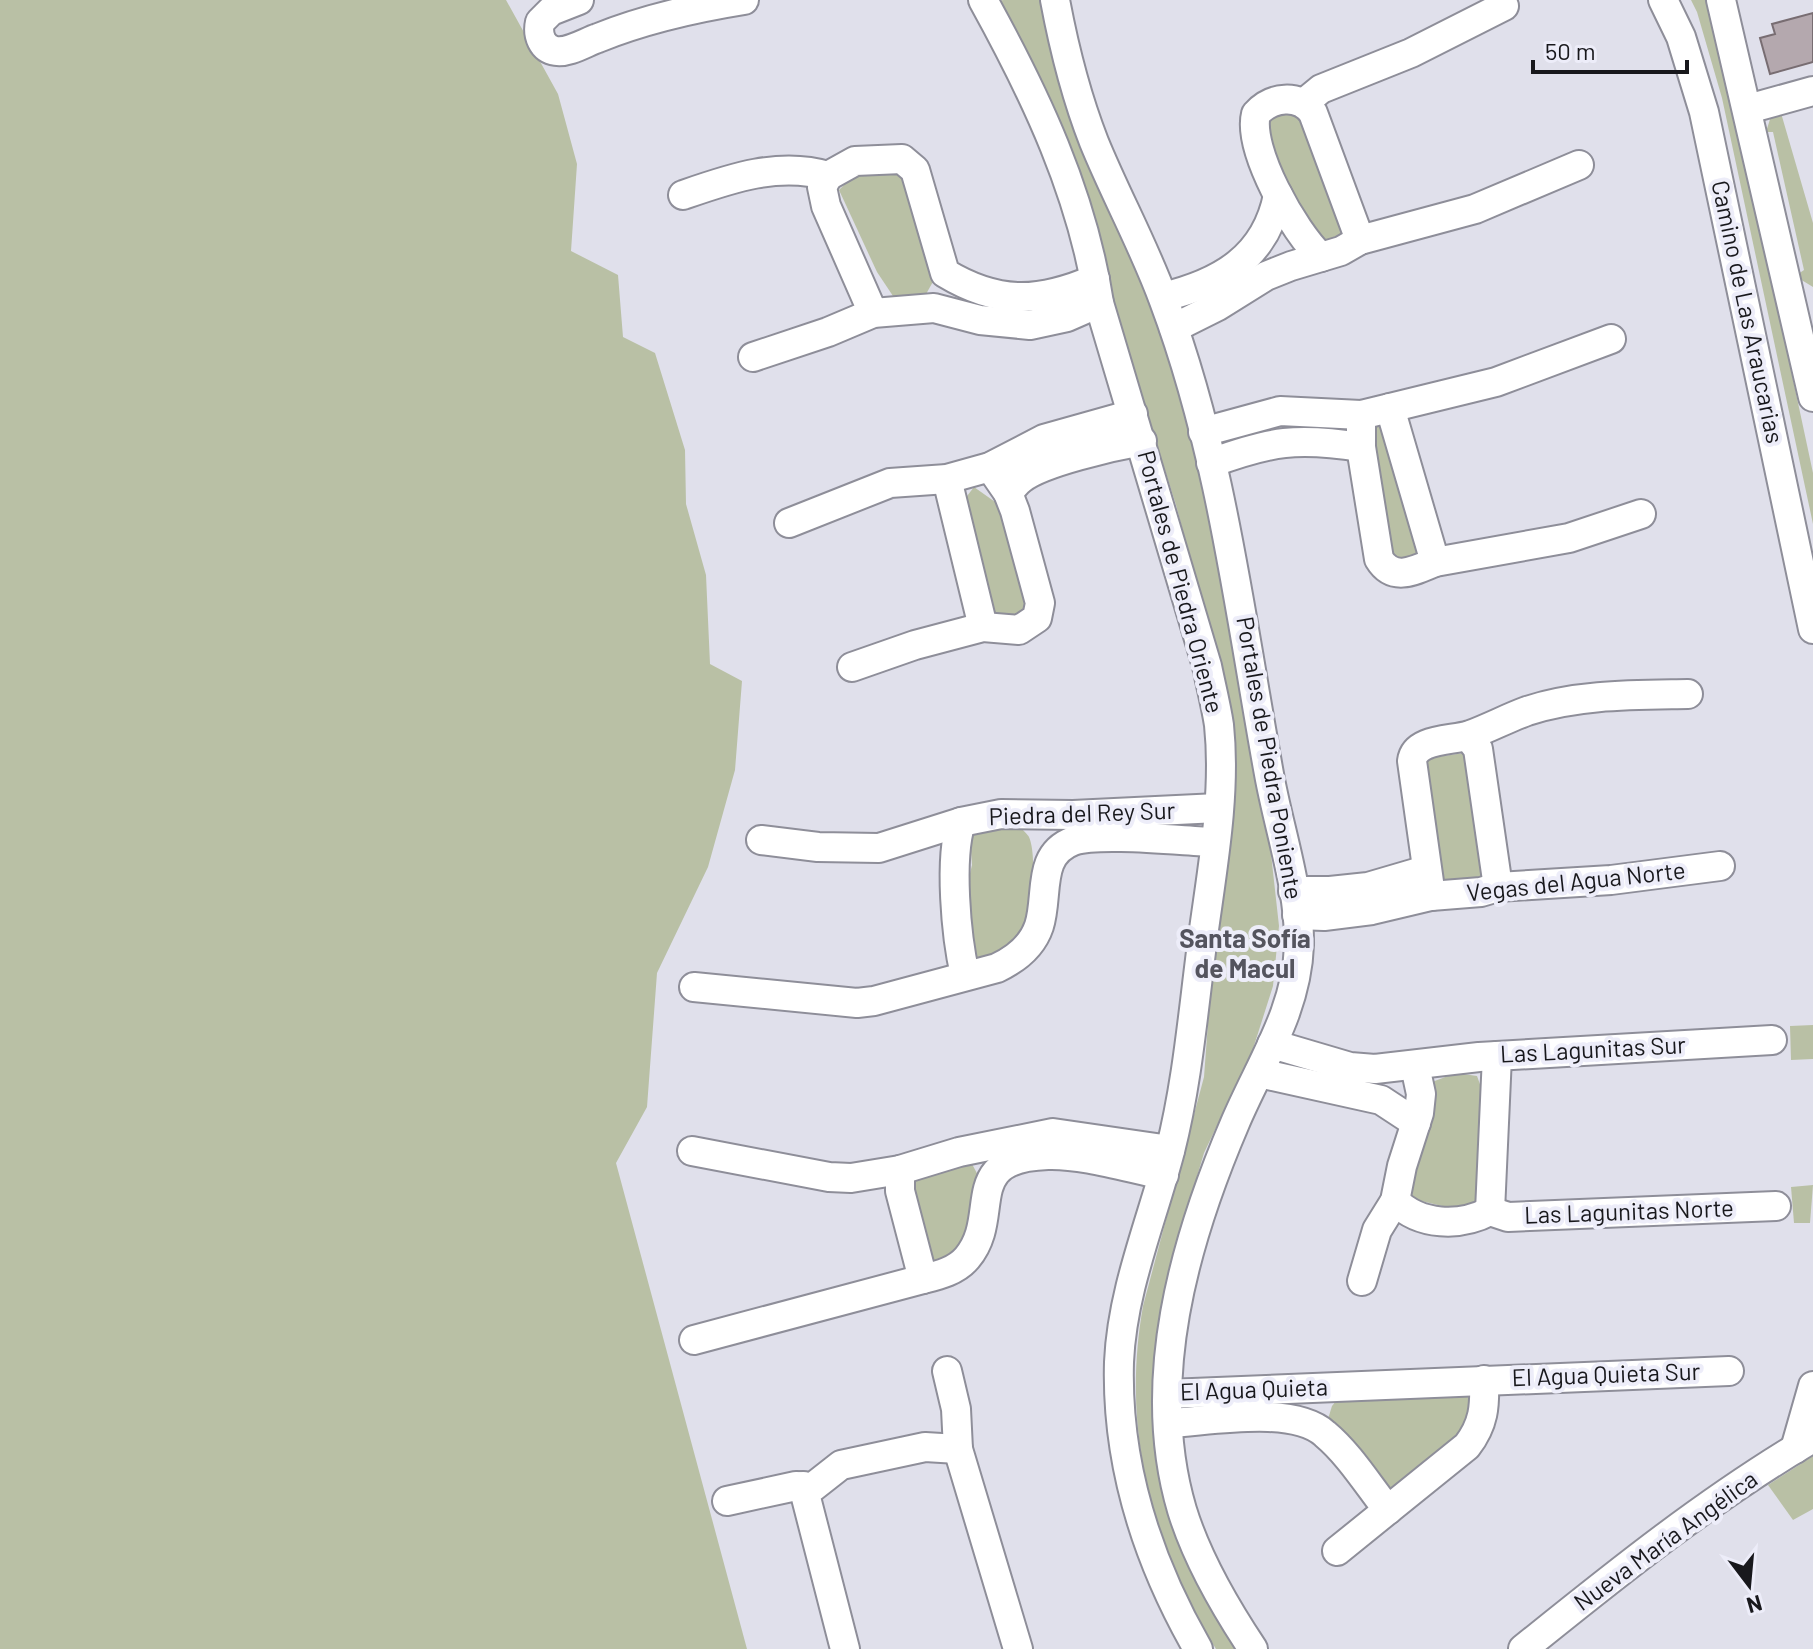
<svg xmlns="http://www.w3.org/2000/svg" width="1813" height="1649" font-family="Barlow,sans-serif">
<rect width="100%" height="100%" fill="#e0e0eb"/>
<g fill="#b9c0a5">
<polygon points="0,0 506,0 558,94 577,164 571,251 618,275 623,337 655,353 685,450 686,504 706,575 710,664 742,681 735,770 708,867 657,973 647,1107 616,1163 747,1649 0,1649"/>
<path d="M1004 0H1047L1174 373 1206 496 1270 845 1279 926 1273 986 1252 1052 1204 1153 1171 1264 1158 1342 1204 1594 1220 1625 1238 1649H1216C1151 1542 1121 1431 1143 1306L1204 1077 1214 942 1226 695 1176 505 1116 316 1091 206 1053 108 995 1Z"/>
<polygon points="1691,0 1710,0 1723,52 1813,473 1813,524 1722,98 1697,12"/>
<polygon points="1299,111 1344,228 1342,234 1326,247 1293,207 1263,121 1266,116"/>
<polygon points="1781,113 1813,223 1813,287 1795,276 1804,270 1773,132 1766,132 1771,116"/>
<polygon points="896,173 909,179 935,278 925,296 897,302 877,272 839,190 853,176"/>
<polygon points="1385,420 1421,551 1409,560 1391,555 1372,424"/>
<polygon points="974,487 998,504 1028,599 1021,614 1004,620 992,610 964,500"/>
<polygon points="1464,753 1483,881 1441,887 1422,759"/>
<path d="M1021 828C1023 830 1028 835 1029 837 1039 860 1030 931 1010 947 1001 955 986 958 974 957L966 890 972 865 970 838 979 831Z"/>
<polygon points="1813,1025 1813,1059 1791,1060 1790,1026"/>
<polygon points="1456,1073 1477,1076 1481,1087 1479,1203 1459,1210 1413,1199 1409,1178 1432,1082"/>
<polygon points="952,1161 972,1164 980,1179 966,1247 929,1266 909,1198 915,1176"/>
<polygon points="1813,1185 1810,1223 1794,1223 1791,1187"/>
<polygon points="1467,1394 1471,1399 1465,1431 1394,1488 1385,1487 1328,1419 1332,1406 1336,1401"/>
<polygon points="1813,1456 1813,1509 1793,1520 1768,1485"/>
</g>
<polygon fill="#b4a8ae" stroke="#786d72" stroke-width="2" points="1813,13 1813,62 1770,74 1760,38 1775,34 1772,24"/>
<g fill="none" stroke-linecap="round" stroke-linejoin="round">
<g stroke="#8e8e99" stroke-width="32">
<g id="minor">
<path d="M579 0 551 11 540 22C537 35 542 49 556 51 569 53 586 42 598 38 645 19 694 8 744 0"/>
<path d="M983 0C1036 96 1082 193 1099 303L1207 666C1211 686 1216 705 1219 725 1227 802 1209 884 1200 960 1192 1024 1186 1088 1170 1151 1152 1220 1122 1290 1119 1362 1116 1465 1147 1560 1198 1649"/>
<path d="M1055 0C1064 48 1076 96 1094 142 1116 196 1144 246 1164 301 1221 453 1240 615 1269 774 1279 830 1300 888 1299 945 1297 1011 1260 1064 1235 1123 1184 1242 1144 1382 1182 1510 1197 1559 1225 1607 1253 1649"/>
<polyline points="1663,0 1681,37 1704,112 1813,629"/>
<polyline points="1721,0 1813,397"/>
<polyline points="1304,103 1321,89 1411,53 1504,6"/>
<polyline points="1748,109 1813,91"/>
<polyline points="828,176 822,187 826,206 873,313"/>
<path d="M683 195C729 179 779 161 828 176L855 161 902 159 915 170 945 273C998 305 1039 303 1095 279"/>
<path d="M1321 257C1294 232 1247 149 1256 114 1271 97 1299 93 1313 113L1360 240"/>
<path d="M1163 297C1221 283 1266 257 1278 195"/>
<polyline points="1174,328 1218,306 1266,276 1291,266 1341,251 1360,240 1475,209 1579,165"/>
<polyline points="753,357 828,332 873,313 934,308 980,320 1030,325 1067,317 1099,303"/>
<polyline points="1390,408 1435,562"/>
<path d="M1361 415V447L1379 559C1393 582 1414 571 1435 562L1569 538 1641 514"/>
<polyline points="1203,432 1280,411 1361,415 1496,382 1611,339"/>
<path d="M1211 463C1271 441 1297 437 1361 447"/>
<polyline points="947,479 983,627"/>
<path d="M1008 493C1012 488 1016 483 1021 479 1042 462 1114 446 1142 441"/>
<polyline points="789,523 890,483 947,479 990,467 1044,439 1133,414"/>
<polyline points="852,667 915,645 983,627 1019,630 1037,618 1040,603 1015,511 1008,493 990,467"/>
<polyline points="1468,736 1478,749 1498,887"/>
<path d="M961 822C949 859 956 936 965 975"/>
<polyline points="761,840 818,847 879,848 961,822 1001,814 1073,815 1218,808"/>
<polyline points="1293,891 1330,891 1368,887 1426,870"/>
<path d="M1431 896 1412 761C1415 738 1452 741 1470 735 1489 728 1508 718 1527 711 1577 694 1636 695 1688 694"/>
<polyline points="1297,915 1324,916 1372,910 1431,896 1481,892 1498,887 1611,880 1720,866"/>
<path d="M694 987 857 1003 874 1001 997 968C1016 959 1032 947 1039 926 1049 895 1036 855 1073 841 1098 832 1183 841 1214 842"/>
<polyline points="1272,1044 1350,1067 1375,1069 1479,1057 1772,1040"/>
<polyline points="1259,1073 1381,1100 1416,1123"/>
<polyline points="692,1151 829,1177 851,1178 900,1170 959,1152 1053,1133 1170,1150"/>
<polyline points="900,1170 900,1191 923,1279"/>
<path d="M1395 1201C1420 1226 1460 1227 1490 1211L1508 1217 1776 1206"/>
<polyline points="1490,1211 1497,1056"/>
<polyline points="1362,1281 1377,1230 1395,1201 1402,1166 1419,1113 1421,1094 1415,1066"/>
<path d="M694 1340 923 1279C939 1275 956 1271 967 1258 1003 1216 958 1158 1048 1155 1084 1154 1128 1168 1164 1175"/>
<polyline points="947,1371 956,1409 958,1449 1018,1649"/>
<polyline points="1168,1394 1729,1371"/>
<path d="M1169 1423C1211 1421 1293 1405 1325 1434 1350 1455 1368 1485 1388 1510"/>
<polyline points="1795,1449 1813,1386"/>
<polyline points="803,1486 845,1649"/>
<polyline points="727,1501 796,1486 813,1487 841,1465 925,1447 958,1449"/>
<path d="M1337 1551 1467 1446C1484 1424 1485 1406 1484 1380"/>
<path d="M1523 1649C1616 1574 1709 1499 1813 1438"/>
</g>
</g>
<use href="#minor" stroke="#fff" stroke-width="28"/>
</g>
<g text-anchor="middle" stroke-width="8" stroke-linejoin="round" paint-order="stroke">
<g font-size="24" fill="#18181c" stroke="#ededf9">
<text transform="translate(1747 312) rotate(78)" y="8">Camino de Las Araucarias</text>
<text transform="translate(1180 582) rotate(75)" y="8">Portales de Piedra Oriente</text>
<text transform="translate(1269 758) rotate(80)" y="8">Portales de Piedra Poniente</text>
<text transform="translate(1082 814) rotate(-2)" y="8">Piedra del Rey Sur</text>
<text transform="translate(1576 882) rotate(-6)" y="8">Vegas del Agua Norte</text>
<text transform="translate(1593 1050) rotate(-3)" y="8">Las Lagunitas Sur</text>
<text transform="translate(1629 1212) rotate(-2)" y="8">Las Lagunitas Norte</text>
<text transform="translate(1606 1375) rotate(-2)" y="8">El Agua Quieta Sur</text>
<text transform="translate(1254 1390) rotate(-2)" y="8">El Agua Quieta</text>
<text transform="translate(1666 1541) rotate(-36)" y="8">Nueva María Angélica</text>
</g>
<g font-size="26" font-weight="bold" fill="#54545e" stroke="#ededf9">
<text x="1245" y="948">Santa Sofía<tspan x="1245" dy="30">de Macul</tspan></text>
</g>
</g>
<g transform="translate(1749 1585) rotate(164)" stroke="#ededf9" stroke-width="6" paint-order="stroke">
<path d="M0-6L14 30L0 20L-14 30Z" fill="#18181c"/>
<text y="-12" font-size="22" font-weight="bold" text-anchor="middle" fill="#18181c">N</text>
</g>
<path d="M1533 60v12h154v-12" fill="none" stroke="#18181c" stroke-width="4"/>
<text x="1545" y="60" font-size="24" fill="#18181c" stroke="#ededf9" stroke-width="6" paint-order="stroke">50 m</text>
</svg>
